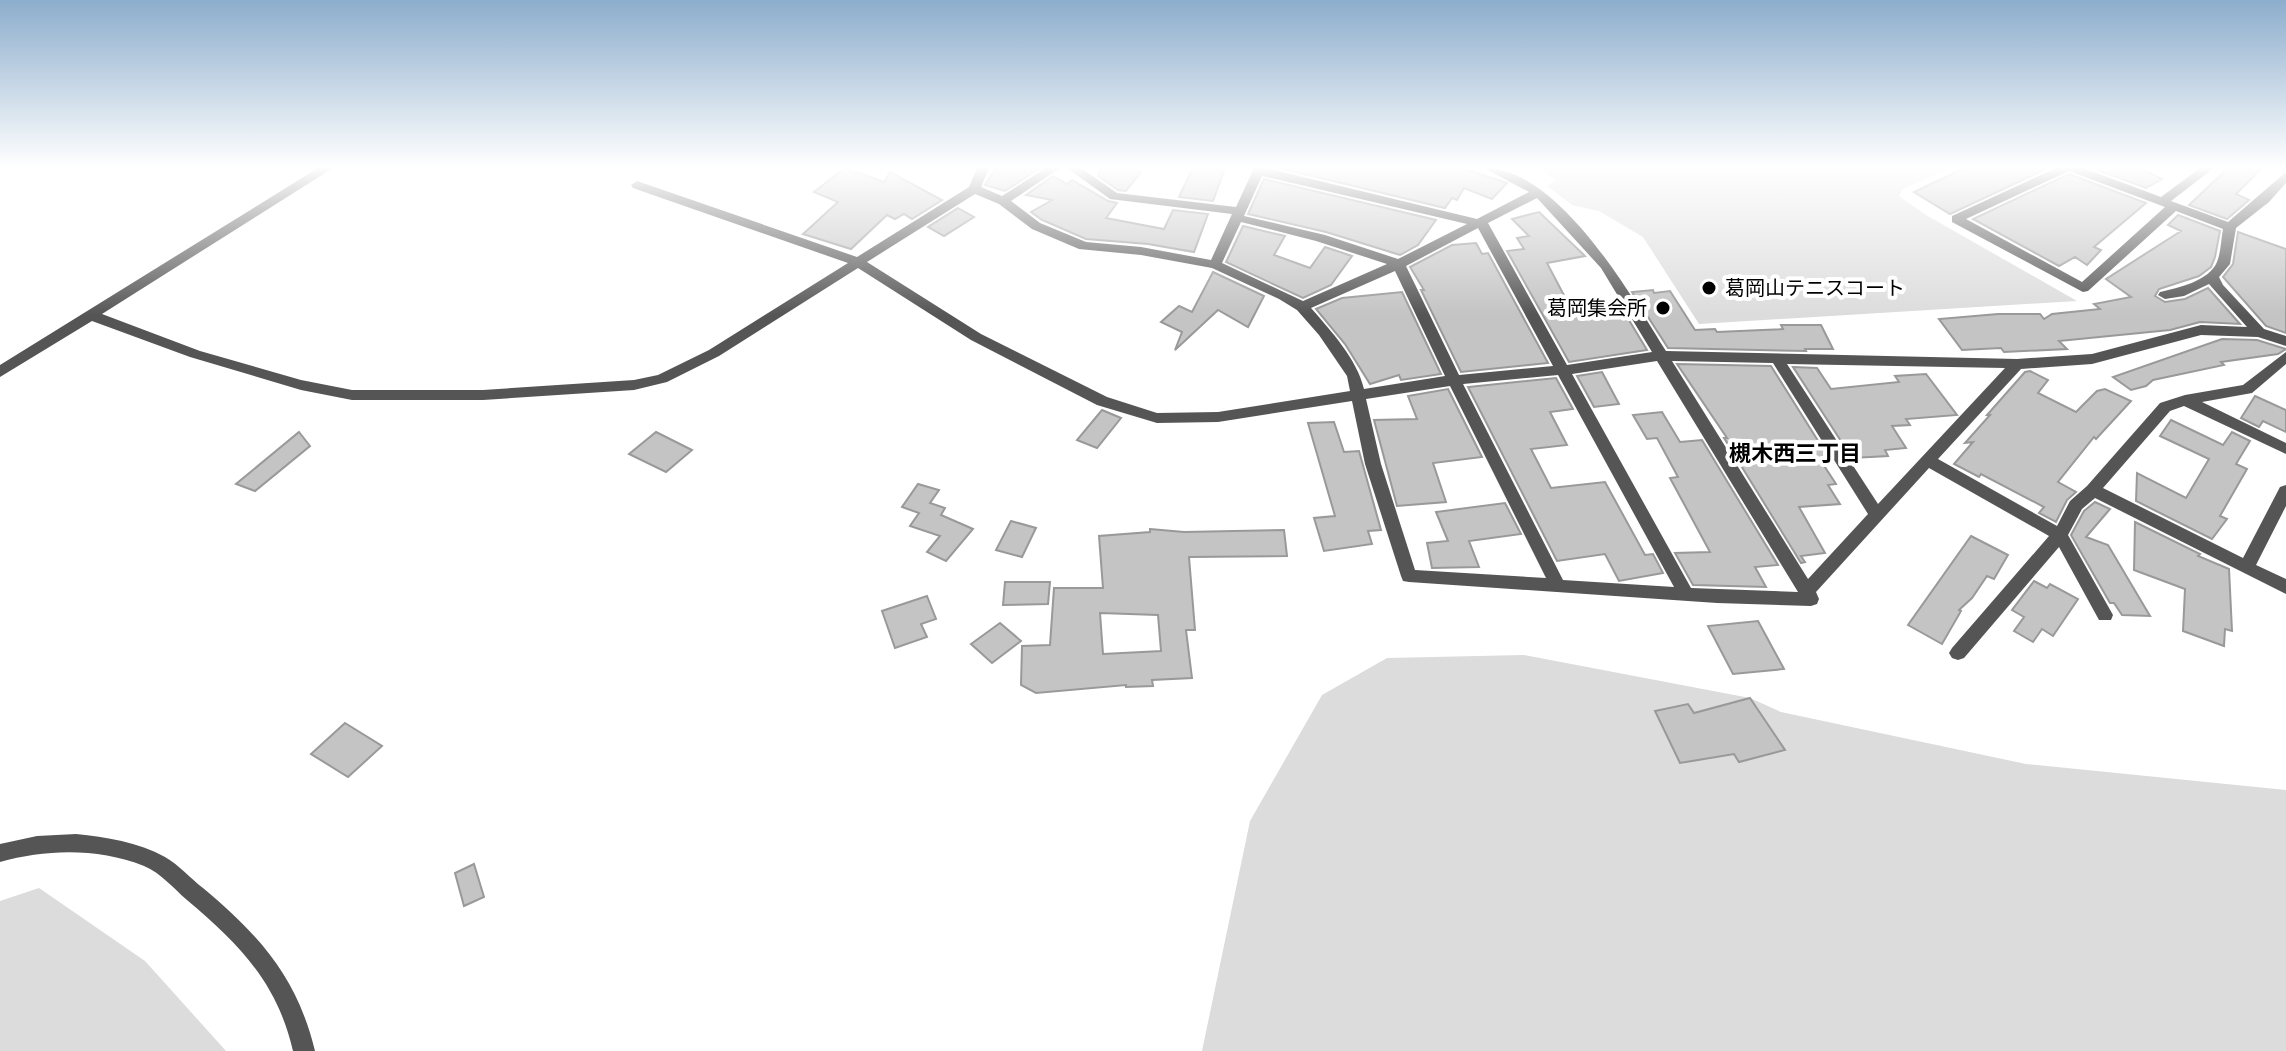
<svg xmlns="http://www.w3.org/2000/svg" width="2286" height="1051" font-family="Roboto,'Noto Sans JP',sans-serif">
<rect width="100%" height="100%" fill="#fff"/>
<g fill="#dcdcdc">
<polygon points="1536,168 1949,168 1903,189 1899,196 1926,215 2077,301 1699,324 1643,237 1599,211 1572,205 1547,186 1556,180"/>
<polygon points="1524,655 1750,698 1781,712 2026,764 2286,790 2286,1051 1202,1051 1250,821 1322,695 1387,658"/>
<polygon points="39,888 145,961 226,1051 0,1051 0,901"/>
</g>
<g fill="#c4c4c4" stroke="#999" stroke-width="2" fill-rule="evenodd">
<polygon points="845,168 884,182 890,172 942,200 912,219 904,214 895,219 887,215 851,249 803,234 838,202 814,192"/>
<polygon points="996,168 1040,168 1005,191 985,185"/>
<polygon points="1101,168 1127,168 1141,172 1126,191 1118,190 1098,176"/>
<polygon points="1193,168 1225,168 1213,201 1179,197"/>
<polygon points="1279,168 1462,168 1507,183 1492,199 1464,188 1457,200 1452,198 1445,208"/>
<polygon points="1964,168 2048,168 1950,214 1914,192"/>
<polygon points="2092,168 2140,168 2162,179 2146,188"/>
<polygon points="2228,168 2262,168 2236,194 2249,200 2227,219 2189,205"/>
<polygon points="2069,174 2146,203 2094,247 2101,250 2087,265 2075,257 2059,266 1973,219"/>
<polygon points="1053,176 1067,184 1072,180 1108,201 1117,203 1106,218 1164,229 1173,210 1208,214 1194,252 1148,244 1086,239 1042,220 1031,212 1052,200 1026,195"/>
<polygon points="1264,179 1436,220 1418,245 1400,255 1326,232 1248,214"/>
<polygon points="958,208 974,217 944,236 928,227"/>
<polygon points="1539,212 1585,256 1547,263 1568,303 1618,302 1647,350 1569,362 1507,251 1524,249 1517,238 1529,236 1512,219"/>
<polygon points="2178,215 2220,231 2215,257 2211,267 2199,276 2159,289 2155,296 2165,302 2185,299 2208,288 2240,324 2200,322 2170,330 2059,341 2067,349 2004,352 2001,348 1962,350 1939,319 1998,314 2040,314 2044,319 2052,314 2100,309 2094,304 2131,297 2106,279 2181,231 2168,225"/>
<polygon points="1243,226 1285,236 1274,255 1310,268 1325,247 1352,256 1331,285 1303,298 1226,262"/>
<polygon points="2238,232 2286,249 2286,333 2266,326 2223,277 2233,264"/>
<polygon points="1476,243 1482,254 1488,253 1548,363 1461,372 1421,290 1424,290 1410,267 1452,245"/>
<polygon points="1213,272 1264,296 1248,327 1218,310 1175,350 1182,332 1161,322 1179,306 1192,312"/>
<polygon points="1653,290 1654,293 1670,291 1695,330 1715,329 1717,332 1783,329 1781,325 1821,325 1833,349 1805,349 1806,351 1668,348 1632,292"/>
<polygon points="1402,292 1441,374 1401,380 1399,375 1370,384 1345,344 1316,309 1342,298"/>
<polygon points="2222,339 2257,340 2286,349 2278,354 2221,362 2224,365 2153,380 2146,386 2131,390 2113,377"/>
<polygon points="1677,364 1771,366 1832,463 1823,464 1836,484 1828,485 1840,504 1799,507 1825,553 1801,556 1805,562 1801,563 1724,438 1727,438"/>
<polygon points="1793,367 1817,368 1831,389 1899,382 1895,376 1926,374 1957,415 1906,419 1910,425 1892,426 1906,448 1885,450 1888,456 1852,458"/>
<polygon points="2030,371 2048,380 2038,393 2076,412 2097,391 2105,389 2131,401 2096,439 2094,437 2058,482 2076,492 2067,500 2056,522 2039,513 2044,507 1981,474 1979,477 1954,464 1973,442 1965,443 1990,415 1987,415 2025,372"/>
<polygon points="1602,372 1619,404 1594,407 1577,376"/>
<polygon points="1556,378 1573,409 1550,412 1567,445 1531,449 1551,488 1605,482 1645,555 1653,554 1663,573 1619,581 1605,554 1557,561 1468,387"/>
<polygon points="1448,389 1482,457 1433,463 1446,502 1397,506 1374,420 1417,419 1408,396"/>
<polygon points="2255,396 2286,410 2286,432 2263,421 2259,427 2241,418"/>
<polygon points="1102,410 1121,418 1097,448 1077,440"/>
<polygon points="1662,412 1680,442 1702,440 1778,565 1755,567 1766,587 1693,585 1675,553 1710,552 1670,478 1678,477 1657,438 1647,439 1633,415"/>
<polygon points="2171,420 2223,445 2232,432 2250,441 2236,464 2247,469 2220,516 2227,519 2212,539 2136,501 2137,473 2186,498 2209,459 2160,436"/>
<polygon points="1334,422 1344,452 1359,451 1381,530 1368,531 1372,544 1324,551 1314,518 1335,516 1308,423"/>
<polygon points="299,432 310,446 255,491 236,484"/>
<polygon points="656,432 692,450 666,472 629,454"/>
<polygon points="918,484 939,490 930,503 945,508 941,515 973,529 946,561 927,552 940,536 910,526 919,513 902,507"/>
<polygon points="2095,502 2110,509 2086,537 2108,545 2150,616 2122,615 2114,603 2110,603 2071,535 2084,511"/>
<polygon points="1505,503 1521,534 1469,541 1479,567 1432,568 1427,543 1448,541 1436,512"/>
<polygon points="1011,521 1036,528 1022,557 996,550"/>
<polygon points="2135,522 2200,554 2198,556 2229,569 2232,631 2225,629 2224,646 2183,631 2185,589 2134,570"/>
<path d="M1150 529 1184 532 1284 530 1287 556 1189 557 1195 630H1186L1192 678 1152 680 1153 686 1126 687V685L1036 693 1021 685 1022 646 1050 645 1054 588H1103L1099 536 1150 532ZM1100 613 1158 615 1161 651 1103 654Z"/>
<polygon points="1971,536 2008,555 1994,579 1987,576 1972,598 1959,610 1961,611 1942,644 1908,625"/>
<polygon points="2034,581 2047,588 2050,584 2078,599 2053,636 2042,629 2033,642 2014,631 2024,617 2012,610"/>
<polygon points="1005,582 1050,582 1048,604 1003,605"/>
<polygon points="927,596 936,619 921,624 927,637 895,648 882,611"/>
<polygon points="1758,621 1784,669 1733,674 1708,626"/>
<polygon points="1000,623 1021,641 992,663 971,644"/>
<polygon points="1750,698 1785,750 1739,762 1734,754 1680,763 1655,711 1688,704 1694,713"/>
<polygon points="345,723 382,746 348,777 311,754"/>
<polygon points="474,864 484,897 464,906 455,873"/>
</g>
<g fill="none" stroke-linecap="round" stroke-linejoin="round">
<g fill="#555" fill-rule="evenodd">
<path d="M318 168H333L102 314 200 351 301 380 352 390H483L634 380 658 375 709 350 848 263 633 188 631 185 637 181 857 257 969 187 977 168H989L981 187 1002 196 1046 168H1060L1011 201 1040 223 1086 242 1141 247 1211 260 1232 214 1110 199 1067 168H1081L1117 193 1236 207 1254 168H1266L1477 219 1529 192 1484 168C1559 168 1630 294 1666 351L2017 359 2092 354 2201 325 2247 327 2209 284 2184 296 2165 299 2158 295 2160 292C2178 288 2209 281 2217 262 2221 252 2221 239 2223 229L2176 211 2088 291 2083 292 1952 222V216L2056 168H2083L2161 197 2200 168H2214L2171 201 2228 222 2286 172V183L2269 202 2236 228 2230 264 2219 277 2223 285 2264 329 2286 336V346L2258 337 2201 335 2092 364 2021 369 1938 459 2057 526 2070 501 2087 486 2160 403 2185 395 2243 385 2286 352V364L2252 393 2202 402 2286 443V454L2184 406 2170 411 2103 488 2243 558 2280 487 2286 485V506L2256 565 2286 579V594L2095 498 2082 509 2068 535 2113 615 2111 620H2099L2059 547 1964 658 1958 660 1952 658 1949 653 1952 648 2049 536 1929 468 1816 592 1819 599 1817 604 1811 606 1717 603 1409 582 1403 581 1401 576 1365 464 1352 401 1218 422 1157 423 1097 405 971 340 858 268 719 356 667 382 634 390 483 400H352L301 390 190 357 92 321 0 377V365ZM2069 171 2165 207 2082 282 1966 219ZM1262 176 1467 224 1398 259 1325 235 1244 216ZM975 194 999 204 1032 229 1079 249 1141 255 1212 268 1279 299 1297 310 1319 335 1347 376 1350 391 1218 412 1157 413 1107 397 981 334 867 262ZM1537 198 1601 268 1652 352 1567 365 1488 223ZM1241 222 1316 241 1387 264 1303 301 1222 263ZM1478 228 1553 366 1459 375 1406 266ZM1395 271 1445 376 1364 389C1357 359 1331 331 1311 308ZM1657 361 1798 592 1691 588 1572 374ZM1672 361 1773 363 1868 514 1808 579ZM1787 364 2005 368 1878 504ZM1558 375 1674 587 1563 580 1463 384ZM1450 386 1546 578 1415 570 1381 464 1366 399Z"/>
<path d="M76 834C106 837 138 842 165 857 179 865 190 878 203 888 260 936 297 977 315 1051H293C277 982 239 944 187 900 173 888 161 873 144 866 98 848 47 849 0 862V844L37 836Z"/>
</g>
</g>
<linearGradient id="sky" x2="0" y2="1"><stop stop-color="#8cadcc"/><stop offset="0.53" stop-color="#fff"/><stop offset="1" stop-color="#fff" stop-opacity="0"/></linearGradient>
<rect width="2286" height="315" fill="url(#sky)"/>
<g fill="#000" stroke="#fff" stroke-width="3">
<circle cx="1709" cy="288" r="8"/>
<circle cx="1663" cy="308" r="8"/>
</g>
<g text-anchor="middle" stroke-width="8" stroke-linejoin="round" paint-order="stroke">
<g font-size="20" fill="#000" stroke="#fff" text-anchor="start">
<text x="1725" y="295">葛岡山テニスコート</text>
<text x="1647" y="315" text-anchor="end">葛岡集会所</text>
</g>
<g font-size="22" font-weight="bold" fill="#000" stroke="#fff">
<text x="1795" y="461">槻木西三丁目</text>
</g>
</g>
</svg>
